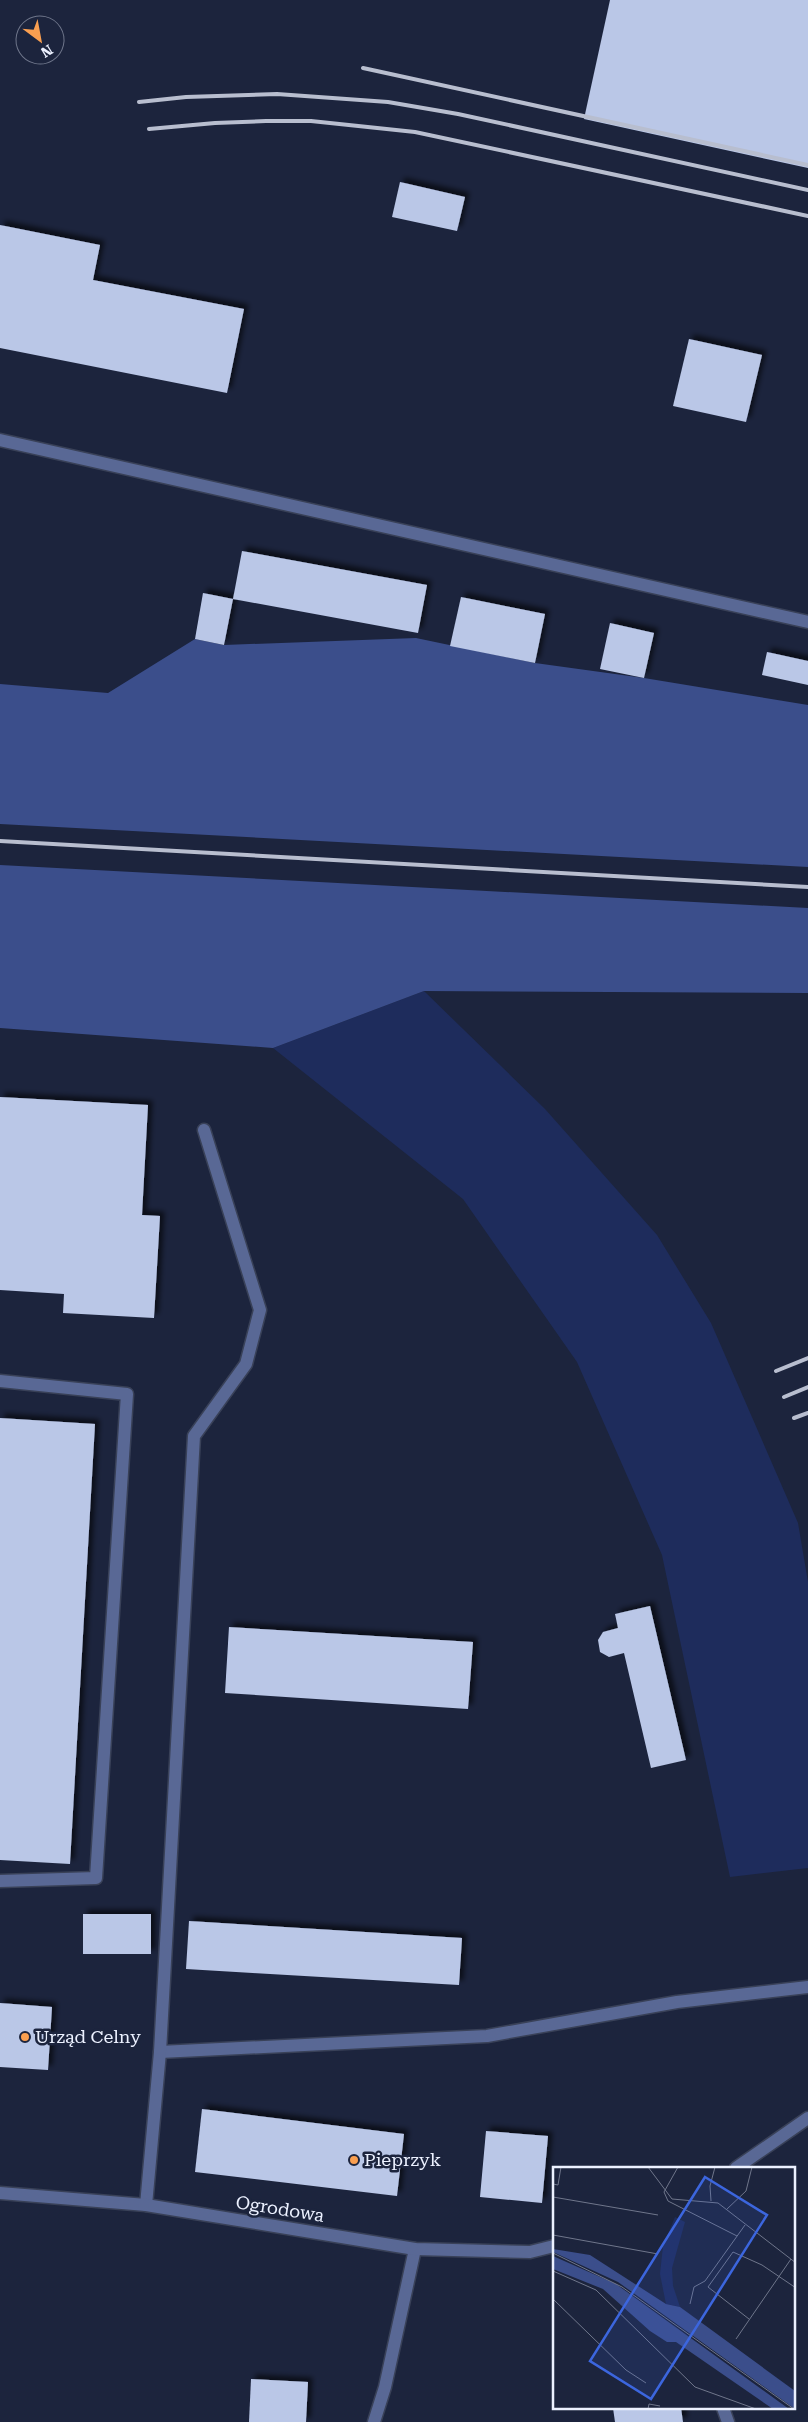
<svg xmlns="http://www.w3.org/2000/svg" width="808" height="2422" font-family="'Roboto Serif',serif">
<defs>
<filter id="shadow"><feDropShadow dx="4.5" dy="-4.5" stdDeviation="2.5" flood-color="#0009"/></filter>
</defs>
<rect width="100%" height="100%" fill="#1c243d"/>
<polygon fill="#1e2c5c" points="424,991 545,1109 657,1235 711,1323 798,1523 808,1582 808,1868 730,1877 662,1555 577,1362 463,1199 273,1048"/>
<g fill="#3b4e8b">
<polygon points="416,638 535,663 644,678 808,705 808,867 0,824 0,684 108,693 195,639 224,645"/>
<polygon points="0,865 808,908 808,993 424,991 273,1048 0,1028"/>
</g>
<g fill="#bac7e7" filter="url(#shadow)">
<polygon points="610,0 808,0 808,168 584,119"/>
<polygon points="400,182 465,197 457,231 392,217"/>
<polygon points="0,225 100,245 93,280 244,309 227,393 0,348"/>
<polygon points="689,339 762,355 746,422 673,406"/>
<polygon points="242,551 427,585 418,633 233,599"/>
<polygon points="203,593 233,599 224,645 195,639"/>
<polygon points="461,597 545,614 535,663 450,646"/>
<polygon points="610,623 654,633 644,678 600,669"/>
<polygon points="767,652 808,661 808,685 762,675"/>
<polygon points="0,1097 148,1105 142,1215 160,1216 154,1318 63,1313 64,1294 0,1290"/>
<polygon points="0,1418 95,1424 70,1864 0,1860"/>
<polygon points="650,1606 686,1760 651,1768 624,1653 609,1657 600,1652 598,1640 603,1632 618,1628 615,1614"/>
<polygon points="229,1627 473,1642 468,1709 225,1693"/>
<rect x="83" y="1914" width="68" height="40"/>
<polygon points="189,1921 462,1938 459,1985 186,1969"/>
<polygon points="0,2003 52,2007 48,2070 0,2067"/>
<polygon points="202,2109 404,2134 397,2196 195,2172"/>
<polygon points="486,2131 548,2136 542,2203 480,2197"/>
<polygon points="251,2379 308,2382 306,2422 249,2422"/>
<polygon points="613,2408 681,2408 683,2422 615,2422"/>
</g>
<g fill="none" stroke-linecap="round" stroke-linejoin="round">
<g stroke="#394158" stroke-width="15">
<g id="lane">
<polyline points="0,440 808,622"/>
<polyline points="0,1381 127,1394 96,1878 0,1881"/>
<polyline points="160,2052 487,2036 677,2002 808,1987"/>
<polyline points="146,2205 160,2052 194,1436 246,1364 260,1310 204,1130"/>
<polyline points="723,2408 728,2422"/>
<polyline points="374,2422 385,2387 415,2249"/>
</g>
</g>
<g stroke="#394158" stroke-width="15">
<g id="street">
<polyline points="736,2168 808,2118"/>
<polyline points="0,2193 146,2205 415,2249 530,2252 554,2246"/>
</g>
</g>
<use href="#lane" stroke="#596895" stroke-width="12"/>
<use href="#street" stroke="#596895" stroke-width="12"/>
<g stroke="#b8becf" stroke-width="4">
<polyline points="363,68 808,165"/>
<polyline points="139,102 186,97 277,94 388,102 458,114 808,190"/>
<polyline points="149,129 215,123 266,121 311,121 415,132 808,216"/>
<polyline points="0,841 808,887"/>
<polyline points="776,1371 808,1358"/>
<polyline points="784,1397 808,1387"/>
<polyline points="794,1418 808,1413"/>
</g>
</g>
<g fill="#fa9f50" stroke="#1c243d" stroke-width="2">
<circle cx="25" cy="2037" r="5"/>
<circle cx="354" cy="2160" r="5"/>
</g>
<g text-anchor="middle" stroke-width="5" stroke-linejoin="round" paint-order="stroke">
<g font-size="18" fill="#ecf1ff" stroke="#1c243d" text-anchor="start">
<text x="35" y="2043">Urząd Celny</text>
<text x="364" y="2166">Pieprzyk</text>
</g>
<g font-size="18" fill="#ecf1ff" stroke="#1c243d">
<text transform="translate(280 2209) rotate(9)" y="6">Ogrodowa</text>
</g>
</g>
<g transform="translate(553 2167)">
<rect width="242" height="242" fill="#1c243d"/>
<path d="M122 50 132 55 119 101 120 119 127 140 113 137 107 107 110 79Z" fill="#1e2c5c"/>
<path d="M0 82 37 88 113 137 127 140 242 224V242L65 115 0 85ZM0 89 63 117 236 242H220L123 175H114L97 164 50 122 0 102Z" fill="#3b4e8b"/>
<path fill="none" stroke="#6f768b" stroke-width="1" d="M95 0 119 32 165 36 243 96M125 0 111 25 115 34 184 69M0 17 5 18 8 0M0 30 105 48M158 34 157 19 162 0M174 42 193 24 199 0M0 68 105 87M0 86 69 120 241 242M0 104 43 123 142 220 203 242M0 132 73 203 93 216M137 137 141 120 152 114 192 58M196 152 155 120 180 85 209 98 243 121M183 172 238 92M95 242 96 237 107 239"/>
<path fill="#3c66de" fill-opacity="0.15" stroke="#3c66de" stroke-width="2.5" d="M152 10 214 48 98 232 37 194Z"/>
<rect width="242" height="242" fill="none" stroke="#ecf1ff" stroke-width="2.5"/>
</g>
<g transform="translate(40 40) rotate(148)"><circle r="24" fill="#1c243d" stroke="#6f768b"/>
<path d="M0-4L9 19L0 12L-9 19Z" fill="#fa9f50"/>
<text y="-8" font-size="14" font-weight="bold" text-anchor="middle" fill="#ecf1ff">N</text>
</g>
</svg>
